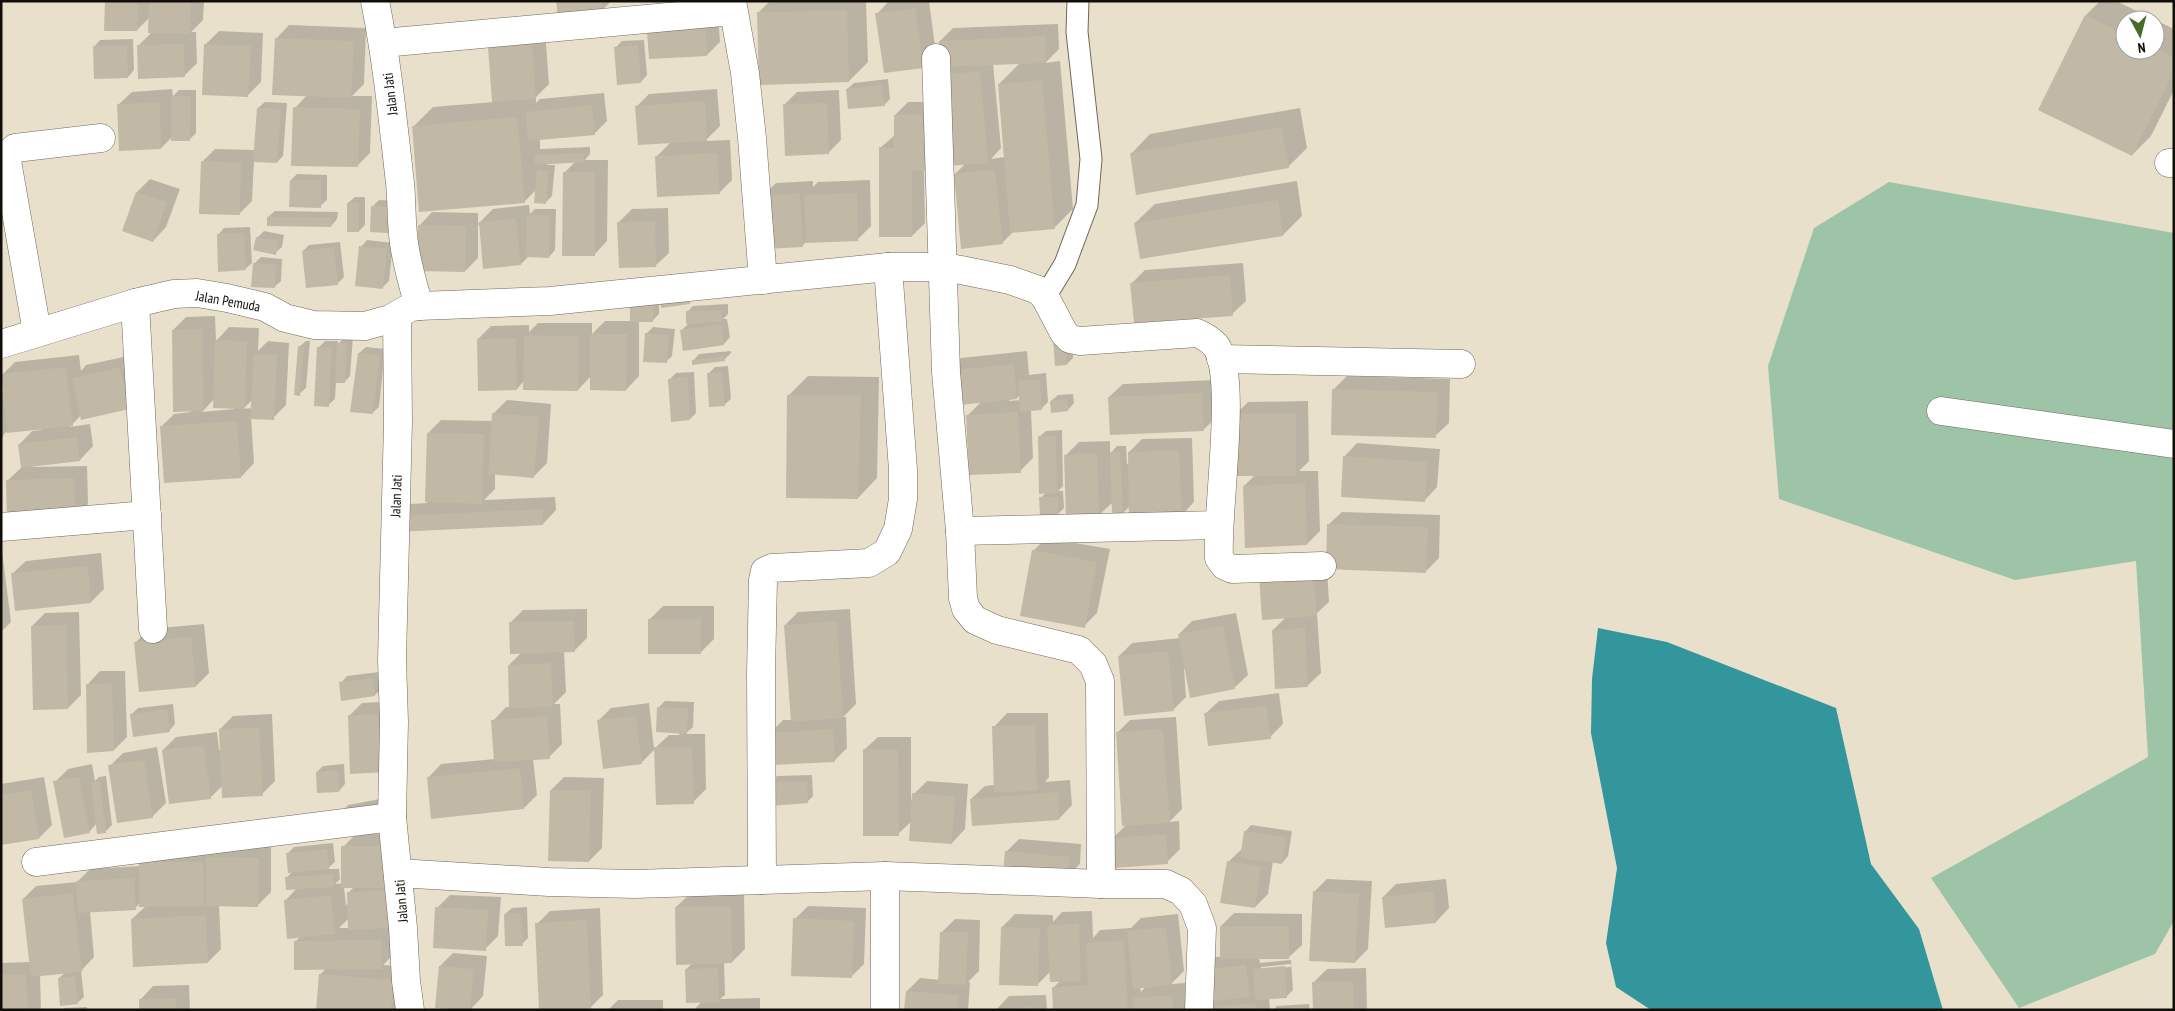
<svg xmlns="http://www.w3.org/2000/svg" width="2175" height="1011" font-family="'PT Sans Narrow',sans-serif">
<rect width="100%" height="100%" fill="#e9e0cc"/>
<polygon fill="#9ec4a7" points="1889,182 2174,233 2174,921 2155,954 2019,1008 1931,878 2148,757 2136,561 2015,580 1779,499 1768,366 1814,228"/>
<polygon fill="#32969c" points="1598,628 1667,642 1836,708 1871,864 1919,929 1943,1010 1651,1010 1616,987 1606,943 1617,868 1591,733 1592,679"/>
<g fill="#0003" fill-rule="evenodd">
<polygon points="106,1 204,1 203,20 191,32 196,32 197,63 184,76 138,46 152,32 150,17 137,30"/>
<polygon points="557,1 611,1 602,11"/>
<polygon points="770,1 866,1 868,62 849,81 758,13"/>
<polygon points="889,1 929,1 936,54 923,67 877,14"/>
<path d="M2100 1H2116L2174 29V90L2151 136 2132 155 2039 110 2086 15ZM2125 20H2155V50H2125Z"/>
<polygon points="718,14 720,42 707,55 650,58"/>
<path d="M1058 24 1059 49 1045 63 1060 61 1073 209 1054 228 1014 231 1002 243 955 174 966 163 924 170 925 223 912 236 880 148 895 135V115L908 102H943L940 41 953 28ZM1020 63 999 84 1005 157 991 159 1001 148 993 64Z"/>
<polygon points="289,25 366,28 364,84 352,96 372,96 370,153 357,166 295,108 307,95 276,39"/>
<polygon points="219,31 263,33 261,82 248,95 206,44"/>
<polygon points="545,31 549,84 536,97 536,103 540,99 604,93 607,121 594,134 540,139 540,149 590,147 590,154 585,160 608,160 607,241 594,255 564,173 576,161 547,163 547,165 555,165 552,196 546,202 537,189 524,202 413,127 433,107 493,102 489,48"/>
<polygon points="133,39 134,70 128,77 94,47 100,40"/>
<polygon points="644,40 647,75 641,82 615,48 622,41"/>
<polygon points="888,79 890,99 884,105 847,89 854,83"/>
<polygon points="172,89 173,96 179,90 196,90 196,133 190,139 173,136 161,148 118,105 132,92"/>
<polygon points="717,89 720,126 705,141 730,140 732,180 719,193 657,156 671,142 636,107 649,94"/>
<polygon points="839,90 841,140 828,153 784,105 797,92"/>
<polygon points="265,102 287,103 283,156 277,162 254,161 252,201 239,214 202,162 215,149 256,150 258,108"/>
<polygon points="1300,108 1307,148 1288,167 1131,154 1150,134"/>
<polygon points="297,174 327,175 327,200 320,206 291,180"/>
<polygon points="150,179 180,189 166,227 153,241 137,192"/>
<polygon points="870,180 871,226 858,239 807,241 802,246 763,196 776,183 813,181 813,187 818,182"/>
<polygon points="1297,181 1302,216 1283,235 1135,223 1155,204"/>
<polygon points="355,197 365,197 365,225 359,231 348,203"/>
<polygon points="379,200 396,201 394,226 388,232 372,207"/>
<polygon points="529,205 530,214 535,209 556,209 555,250 549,257 529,256 521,264 478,224 478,258 465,271 419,226 432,212 478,213 478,224 493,209"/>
<polygon points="668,208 669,253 655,266 619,222 632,209"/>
<polygon points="275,211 338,212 337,219 331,226 268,217"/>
<polygon points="250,227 252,263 245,269 218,235 224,228"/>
<polygon points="264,231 284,235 282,247 275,253 257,238"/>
<polygon points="367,240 393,243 389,281 383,287 361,247"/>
<polygon points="340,242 344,277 337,284 303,251 309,245"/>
<polygon points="261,257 282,259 281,281 274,287 254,264"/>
<polygon points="1243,263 1246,301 1232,314 1132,283 1145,270"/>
<polygon points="659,292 659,314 652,321 639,321 639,376 626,390 591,376 578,390 524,381 517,389 478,339 491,326 529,325 529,332 538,323 592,323 592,334 605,321 631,321"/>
<polygon points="728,304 728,314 723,319 727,319 730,337 724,344 682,330 689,323 687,312 693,306"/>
<path d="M215 316 216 341 229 327 259 328 258 351 268 341 289 343 286 405 273 418 251 417 254 463 241 477 161 427 174 414 191 412 173 330 186 317ZM214 399 234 407V409L202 412ZM253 399 252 408 243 409Z"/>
<polygon points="653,327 675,329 672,356 666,362 646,334"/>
<polygon points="1072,332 1073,358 1067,364 1057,365"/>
<polygon points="345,337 353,337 350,376 344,382 336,382 335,399 328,405 318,348 325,341 338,341 338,344"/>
<polygon points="306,341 310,341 306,388 299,394 299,347"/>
<polygon points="366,347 385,349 379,407 372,413 359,353"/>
<polygon points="731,351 731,353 724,360 693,361 699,354"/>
<path d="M1027 351 1029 375 1046 373 1048 402 1041 409 1031 410 1033 458 1020 471 967 416 981 402 948 372 961 358ZM1020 395 1021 400 1009 401V399L1017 398Z"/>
<polygon points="79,355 81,371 86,365 133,355 142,395 81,415 70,427 90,424 93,446 80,460 33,465 33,467 87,466 88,504 75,517 7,481 22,467 19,445 32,431 41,430 41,428 6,432 1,439 1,393 4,392 2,375 15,362"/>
<polygon points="728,366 731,399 724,405 708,374 715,367"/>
<polygon points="694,372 696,413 690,419 670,379 676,373"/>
<polygon points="808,376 879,377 877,478 858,498 789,395"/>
<polygon points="1347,376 1450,379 1449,423 1435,436 1334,389"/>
<polygon points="1215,380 1217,417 1203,430 1109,397 1123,384"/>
<polygon points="1073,394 1074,403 1068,410 1051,401 1058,395"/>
<polygon points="507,400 551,404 547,463 534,476 495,473 495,489 484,500 555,497 556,510 543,524 398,517 411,504 427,503 428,433 441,420 493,421 493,414"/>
<polygon points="1308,401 1309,461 1299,471 1318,471 1320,531 1307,544 1244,486 1256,474 1235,415 1248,402"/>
<polygon points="1062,430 1063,486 1058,491 1063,491 1064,508 1058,514 1040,498 1046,493 1039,437 1046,431"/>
<polygon points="1192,438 1194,502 1181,516 1130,506 1122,514 1113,502 1098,516 1066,455 1079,442 1110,441 1110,454 1117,446 1126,446 1127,464 1129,464 1129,452 1142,439"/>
<polygon points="1357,443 1440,449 1437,487 1424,501 1344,457"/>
<polygon points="1342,512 1440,515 1439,558 1426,571 1327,568 1329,602 1317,613 1321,673 1307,686 1273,630 1286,617 1327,559 1328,525"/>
<polygon points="1046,538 1110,549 1097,613 1084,626 1033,551"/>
<polygon points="1,543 11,622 1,632"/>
<polygon points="101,553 104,589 91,602 12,574 26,561"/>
<polygon points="663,606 714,606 714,639 701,652 650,619"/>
<polygon points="587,609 587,638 574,651 564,651 566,692 554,704 560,704 562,744 549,757 533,758 537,795 524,808 428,778 441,764 495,759 493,721 506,707 510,707 509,665 522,652 510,623 523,610"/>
<polygon points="850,609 856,704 843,717 846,717 847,748 834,761 770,733 783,720 792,720 785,625 798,612"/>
<polygon points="79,612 81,695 68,708 32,626 45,613"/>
<polygon points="1236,613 1248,675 1234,688 1184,669 1186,697 1173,710 1119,656 1132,643 1180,638 1179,634 1192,621"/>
<polygon points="204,624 209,673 196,686 136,642 149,629"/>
<polygon points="100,671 125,671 127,737 114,750 87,685"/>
<polygon points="379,672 381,689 375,695 343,699 341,683 347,676"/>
<polygon points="1279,693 1283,724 1270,737 1205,714 1219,701"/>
<polygon points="397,701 351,773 349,716 362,703"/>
<polygon points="665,701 694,702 693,727 685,734 705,734 706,789 693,802 656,748 641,763 598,721 611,708 649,703 654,749 669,735 680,735 659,707"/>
<polygon points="173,704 175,724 169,731 132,714 138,708"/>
<polygon points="1007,713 1048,713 1049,777 1045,782 1070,780 1072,805 1059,819 971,799 985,786 995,785 994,727"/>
<polygon points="272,714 275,781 262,794 223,785 210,798 163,750 176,737 217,732 219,750 221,750 220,729 233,716"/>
<polygon points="1176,717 1182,809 1169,822 1179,821 1180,849 1167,862 1113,838 1126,825 1117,733 1130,720"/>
<polygon points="878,737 911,737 911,800 913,800 914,794 927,781 968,784 965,829 952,843 912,821 898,834 864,750"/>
<polygon points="157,747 166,803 153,816 118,822 110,766 123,753"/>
<polygon points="92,764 95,781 99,777 106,776 112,825 106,831 97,823 89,832 55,782 68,769"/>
<polygon points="344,764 345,784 339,791 317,772 323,766"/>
<polygon points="812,775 813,796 807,802 771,783 777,776"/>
<polygon points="44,777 52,825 39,838 1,844 1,784"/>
<polygon points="564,777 604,778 602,848 589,861 551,790"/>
<polygon points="380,799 381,806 341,812 348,805"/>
<polygon points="1251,825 1292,831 1288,856 1282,863 1273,861 1268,894 1255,907 1228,862 1242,849 1245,832"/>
<path d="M356 834H401L402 914 388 927H394V954L383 965 406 967 402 1010H317L320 975 326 968 295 942 301 936 285 901 297 888 286 878 293 871 287 854 294 847 333 843 335 862 327 869H339L340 879 335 884 343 883V847ZM344 887H354L348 893V904L346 905ZM349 918V928H339Z"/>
<polygon points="1019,839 1081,844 1080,864 1066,877 1006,852"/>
<polygon points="271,845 271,892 258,905 219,905 221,949 208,962 132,919 146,906 140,903 135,908 90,911 94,957 81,971 84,997 77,1003 59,978 66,972 40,975 41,1010 1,1010 1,963 30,962 23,899 36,886 77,882 90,869 141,866 141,862"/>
<polygon points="1327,879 1372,881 1368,949 1355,962 1314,892"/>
<polygon points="1446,879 1449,908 1436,922 1383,897 1396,884"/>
<polygon points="744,893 745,949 732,962 724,962 725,995 720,999 760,998 760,1010 694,1010 702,1001 686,969 693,963 676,907 690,894"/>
<polygon points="450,895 501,897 498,936 485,949 437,908"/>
<polygon points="808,906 866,908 864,964 851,977 795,919"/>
<polygon points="527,907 528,938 522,944 505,914 512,908"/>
<polygon points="600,908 603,995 590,1008 537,924 550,911"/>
<path d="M1092 911 1093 938 1100 930 1131 928 1141 918 1178 914 1184 971 1171 984 1185 983 1186 1010H1054L1053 988 1060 981 1051 971 1037 985 1002 927 1015 914 1053 915V922L1062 912ZM1146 986 1141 992 1140 987Z"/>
<path d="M1234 913 1302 914V945L1288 958H1259L1260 963 1291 960 1293 990 1286 997 1269 998 1270 1010H1201L1202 971 1215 957H1221V926ZM1291 964V967L1261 969V967Z"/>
<polygon points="955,919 980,920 979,971 968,982 970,982 968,1010 905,1010 907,991 920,978 940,980 942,932"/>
<polygon points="453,953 487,956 483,996 470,1010 440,966"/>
<polygon points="1366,968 1367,1010 1315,1010 1314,982 1327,969"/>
<polygon points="189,985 190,1010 140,1010 140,1000 153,986"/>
<polygon points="1046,995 1047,1010 996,1010 1009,996"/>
<polygon points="618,1000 663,1000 663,1010 608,1010"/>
<polygon points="1309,1004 1310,1010 1273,1010 1277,1006"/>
<polygon points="87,1007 87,1010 63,1010 64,1008"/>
</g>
<g fill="#c1b8a5">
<polygon points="105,1 138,1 137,31 104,31"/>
<polygon points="149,1 191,1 190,34 148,33"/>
<polygon points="556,1 601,1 602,12 558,16"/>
<polygon points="915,8 924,68 884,73 875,13"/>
<polygon points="847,10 849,82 759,85 757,12"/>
<polygon points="2085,15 2125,34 2125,50 2155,50 2155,48 2174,57 2174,72 2132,156 2038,110"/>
<polygon points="705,27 707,56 649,59 647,30"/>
<polygon points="1045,36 1046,63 940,67 939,41"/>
<polygon points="275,38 354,41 351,98 272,95"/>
<polygon points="532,43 536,99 492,102 488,47"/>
<polygon points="184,44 185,77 138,79 137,45"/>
<polygon points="204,44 251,46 248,97 202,95"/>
<polygon points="127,45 128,78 94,79 93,46"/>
<polygon points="638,45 641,83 617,85 614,47"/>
<polygon points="980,71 988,163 948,166 939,75"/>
<polygon points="1042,80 1055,229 1010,233 998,84"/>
<polygon points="882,85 885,106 848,109 846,89"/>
<polygon points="171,96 191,96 190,141 171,141"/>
<polygon points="705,101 707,141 638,145 635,106"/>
<polygon points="160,102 161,149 119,151 117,104"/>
<polygon points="827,103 829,154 785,156 783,104"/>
<polygon points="592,105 595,135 528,141 526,112"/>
<polygon points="293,107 360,109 358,167 291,166"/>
<polygon points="257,108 281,109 277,163 253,162"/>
<polygon points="932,114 932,171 912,171 912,237 879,237 879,147 894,148 894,115"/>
<polygon points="517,117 525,203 419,212 412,126"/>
<polygon points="1281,127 1289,168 1136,195 1130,153"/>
<polygon points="584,153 584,162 535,165 534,155"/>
<polygon points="717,153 720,194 657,197 655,156"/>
<polygon points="201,161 241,163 240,215 199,214"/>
<polygon points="995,169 1003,244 961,249 954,174"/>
<polygon points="537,170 549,171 546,204 534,203"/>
<polygon points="563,172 595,172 595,256 562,256"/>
<polygon points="290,180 321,180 321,208 289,207"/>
<polygon points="136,192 167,202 153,242 122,231"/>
<polygon points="800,193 803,247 764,249 761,196"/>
<polygon points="857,193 858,241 806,243 804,195"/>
<polygon points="1278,200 1283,236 1140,259 1134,223"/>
<rect x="347" y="203" width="12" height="29"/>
<polygon points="371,206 390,207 388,233 370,232"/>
<polygon points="527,215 550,215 549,258 526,257"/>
<polygon points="267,217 332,218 331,227 267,226"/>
<polygon points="516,218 521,265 483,269 479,222"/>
<polygon points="655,221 656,267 619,268 617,222"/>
<polygon points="418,225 466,226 465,272 417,271"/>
<polygon points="244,233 246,270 218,272 217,234"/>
<polygon points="256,237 279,241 276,255 253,250"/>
<polygon points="359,246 387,249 383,289 355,286"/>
<polygon points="334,247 338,285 306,288 302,251"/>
<polygon points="253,263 276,265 275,288 251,287"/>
<polygon points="1230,275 1233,316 1134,323 1130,283"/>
<polygon points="689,295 690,304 661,308 660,299"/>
<rect x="630" y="298" width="23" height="24"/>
<polygon points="722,310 722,322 686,324 686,311"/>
<polygon points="721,324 724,345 683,351 680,330"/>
<polygon points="202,329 204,411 173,412 172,330"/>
<polygon points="645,333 669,335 667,363 643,362"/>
<polygon points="590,334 627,334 626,391 590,390"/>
<polygon points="524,335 579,336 578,391 523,390"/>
<polygon points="516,338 517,390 478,391 477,339"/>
<polygon points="1066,338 1067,365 1055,366 1053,339"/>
<polygon points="215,340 247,341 245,409 213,408"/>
<polygon points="337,343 347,343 345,383 335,383"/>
<polygon points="298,346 304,347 300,396 294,395"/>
<polygon points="317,347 332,347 329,407 314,406"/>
<polygon points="358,353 380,355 373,414 350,412"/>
<polygon points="254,354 277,355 274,420 250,419"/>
<polygon points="724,356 725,361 692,365 692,360"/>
<polygon points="1014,364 1017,399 950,406 946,371"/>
<polygon points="66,367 73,426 7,433 1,374"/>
<polygon points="120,367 129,409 81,420 72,378"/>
<polygon points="722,372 725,406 709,407 707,373"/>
<polygon points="688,377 690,420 671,422 668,379"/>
<polygon points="1040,379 1042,410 1020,412 1018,381"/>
<polygon points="1332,389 1438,392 1436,438 1331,435"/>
<polygon points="1202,393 1204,431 1110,435 1108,397"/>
<polygon points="787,395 861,395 858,499 786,498"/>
<polygon points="1068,399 1068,411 1051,413 1050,401"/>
<polygon points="1018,412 1021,473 969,475 966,415"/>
<polygon points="492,413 539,417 534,478 488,474"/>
<polygon points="1296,413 1296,476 1234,476 1234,414"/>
<polygon points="237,421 241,478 164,483 160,426"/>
<polygon points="427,433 484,434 482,504 425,502"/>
<polygon points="1038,436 1056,436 1057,493 1039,494"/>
<polygon points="77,437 80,461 21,468 18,444"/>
<polygon points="1179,450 1182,517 1129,519 1128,452"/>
<polygon points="1110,452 1120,452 1123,515 1112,516"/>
<polygon points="1097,453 1099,518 1066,518 1064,455"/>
<polygon points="1343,456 1427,462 1425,502 1341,497"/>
<polygon points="74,478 76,518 7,520 6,480"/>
<polygon points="1305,483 1307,545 1245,548 1243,486"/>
<polygon points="1039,497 1058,497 1058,515 1040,516"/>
<polygon points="543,509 543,525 397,532 397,516"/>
<polygon points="1327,524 1428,527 1426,573 1326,569"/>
<polygon points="1032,550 1097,562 1085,628 1020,616"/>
<polygon points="88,566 91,603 15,611 11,573"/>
<polygon points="1313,571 1317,616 1262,620 1259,575"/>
<rect x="648" y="619" width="53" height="35"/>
<polygon points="574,621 575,652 510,654 509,622"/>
<polygon points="837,621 843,718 791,722 784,625"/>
<polygon points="66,625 68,709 33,710 31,626"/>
<polygon points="1223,625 1235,689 1190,698 1178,634"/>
<polygon points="1305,628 1308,687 1275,689 1272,630"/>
<polygon points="191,637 196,687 139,692 134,642"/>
<polygon points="1168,651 1174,711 1124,716 1118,656"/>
<polygon points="551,663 553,707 509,708 508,665"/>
<polygon points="373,678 375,696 341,701 339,682"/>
<polygon points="112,683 114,751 87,753 86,684"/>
<polygon points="1266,706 1271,739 1208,746 1204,713"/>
<polygon points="657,707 688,708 687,734 656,732"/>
<polygon points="167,709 170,732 133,737 130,714"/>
<polygon points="384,714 387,772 350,774 348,715"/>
<polygon points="547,716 550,759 494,762 491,720"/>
<polygon points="636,716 642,764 603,769 597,720"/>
<polygon points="1035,725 1037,791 994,792 992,726"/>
<polygon points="259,727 263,796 222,798 219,729"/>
<polygon points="833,729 835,762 771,765 769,733"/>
<polygon points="1163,729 1170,823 1122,826 1116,732"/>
<polygon points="204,745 211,799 169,804 162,750"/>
<polygon points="654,747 692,747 694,804 656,805"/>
<polygon points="863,749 898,750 899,836 863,836"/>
<polygon points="144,760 153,818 117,823 108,765"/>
<polygon points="520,768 524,809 431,819 427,777"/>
<polygon points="338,770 339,792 317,793 316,772"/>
<polygon points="79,777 90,833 64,838 53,781"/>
<polygon points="100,781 106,833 97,834 91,783"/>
<polygon points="807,781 808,803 770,806 769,782"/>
<polygon points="31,790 39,839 1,845 1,795"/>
<polygon points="550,790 591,790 589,862 548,861"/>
<polygon points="1058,792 1059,820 972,826 970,799"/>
<polygon points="912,793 955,796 952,844 909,841"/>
<polygon points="1244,831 1287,837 1282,864 1240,858"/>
<polygon points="1166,834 1168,864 1114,868 1112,838"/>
<rect x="341" y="846" width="48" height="42"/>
<polygon points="327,849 329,869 288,873 286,853"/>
<polygon points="1005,851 1069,857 1067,878 1003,873"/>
<polygon points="206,857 259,858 258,907 206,906"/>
<polygon points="1227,861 1261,866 1255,908 1220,903"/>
<polygon points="139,862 203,862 204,906 139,907"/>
<polygon points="333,874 334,887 286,890 285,877"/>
<polygon points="134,878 136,910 78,913 76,881"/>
<polygon points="387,890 389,928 348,930 347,892"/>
<polygon points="1313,891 1359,894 1355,963 1309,961"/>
<polygon points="1433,891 1436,923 1385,928 1382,897"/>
<polygon points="73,893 82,972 31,977 22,899"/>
<polygon points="331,895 335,934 287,939 284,900"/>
<polygon points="731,906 732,963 676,965 675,907"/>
<polygon points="435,907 488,910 486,951 433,948"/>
<polygon points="521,913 523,946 505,946 504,914"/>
<polygon points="206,915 208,963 133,967 131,919"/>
<polygon points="793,918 854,921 852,978 791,976"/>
<polygon points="587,920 591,1009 539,1010 535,923"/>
<polygon points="1079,924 1081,981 1050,982 1047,925"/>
<rect x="1220" y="926" width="69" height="33"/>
<polygon points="1001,927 1040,928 1038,986 999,985"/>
<polygon points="1166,927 1172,985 1133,989 1127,931"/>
<polygon points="940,932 968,932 966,985 938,984"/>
<polygon points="381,940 382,969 294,970 294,941"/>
<polygon points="1124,940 1128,1010 1053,1010 1052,987 1088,985 1086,943"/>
<polygon points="1246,965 1250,997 1205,1002 1201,970"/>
<polygon points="439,966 474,969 470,1010 435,1008"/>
<polygon points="1285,966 1287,998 1255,1000 1253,969"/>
<polygon points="718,968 719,1002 686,1003 685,969"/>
<polygon points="26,974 28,1010 1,1010 1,975"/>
<polygon points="319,974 393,980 391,1010 316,1010"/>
<polygon points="75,976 78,1004 60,1006 58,978"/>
<polygon points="1353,981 1354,1010 1313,1010 1312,982"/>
<polygon points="906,991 958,995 957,1010 904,1010"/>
<polygon points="1172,996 1173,1010 1134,1010 1133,997"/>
<polygon points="176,998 177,1010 139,1010 139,999"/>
<polygon points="1256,1003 1256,1010 1200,1010 1200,1008"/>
<polygon points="1033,1007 1033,1010 1011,1010 1011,1008"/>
</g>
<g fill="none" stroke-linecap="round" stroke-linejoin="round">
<g stroke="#706857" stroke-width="23">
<polyline id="lane" points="1045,297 1065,264 1087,205 1091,159 1077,32 1078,1"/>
</g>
<g stroke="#706857" stroke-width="29">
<g id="street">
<polyline points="732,1 745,73 752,138 763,280"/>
<polyline points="383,43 733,11"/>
<polyline points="936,58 946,372 960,531 963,598 966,609 975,620 997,630 1079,650 1093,664 1100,681 1101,884"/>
<polyline points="2169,163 2174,163"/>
<polyline points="135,303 153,629"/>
<path d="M419 306 550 301 888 267H944L961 270 1010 280 1038 290 1045 297 1064 333 1070 339 1080 341 1197 333C1204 336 1211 340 1216 346 1238 377 1216 513 1219 558L1225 566 1232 569 1322 566"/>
<polyline points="397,316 398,422 392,659 394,722 392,817 403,928 406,981 410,1010"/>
<polyline points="37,332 7,161 10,153 15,148 101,138"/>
<path d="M1 344 135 303 174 294 197 293 227 298 265 307 285 318 314 325 365 326 390 319 411 307 419 306C413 285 407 265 404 243 401 223 402 203 400 183 393 122 387 61 375 1"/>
<polyline points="1221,359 1461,364"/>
<polyline points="1941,411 2174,444"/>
<polyline points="1,527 147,515"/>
<polyline points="960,531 1219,525"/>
<polyline points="36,862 392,817"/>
<polyline points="398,873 549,882 635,884 885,876 1101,884 1166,884 1181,891 1193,904 1202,928 1199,1010"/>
<polyline points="885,876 885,1010"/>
<polyline points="762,880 761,672 763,580 765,571 772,568 869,563 887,552 898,529 903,499 903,470 888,267"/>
</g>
</g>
<use href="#lane" stroke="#fff" stroke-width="21"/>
<use href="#street" stroke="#fff" stroke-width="28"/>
</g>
<g text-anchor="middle" stroke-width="4.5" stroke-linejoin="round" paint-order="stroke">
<g font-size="14" fill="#110e08" stroke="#fff">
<text transform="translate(390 94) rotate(-97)" y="5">Jalan Jati</text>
<text transform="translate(228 301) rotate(10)" y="5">Jalan Pemuda</text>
<text transform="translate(396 496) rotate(-88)" y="5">Jalan Jati</text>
<text transform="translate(401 901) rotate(-95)" y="5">Jalan Jati</text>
</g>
</g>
<rect width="2175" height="1011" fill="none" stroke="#110e08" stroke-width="5"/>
<g transform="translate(2140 35) rotate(173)"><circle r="24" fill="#ffffff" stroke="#a09f9c"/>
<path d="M0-4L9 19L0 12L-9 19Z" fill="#466d28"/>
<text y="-8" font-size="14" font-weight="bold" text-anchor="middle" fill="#110e08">N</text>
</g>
</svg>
